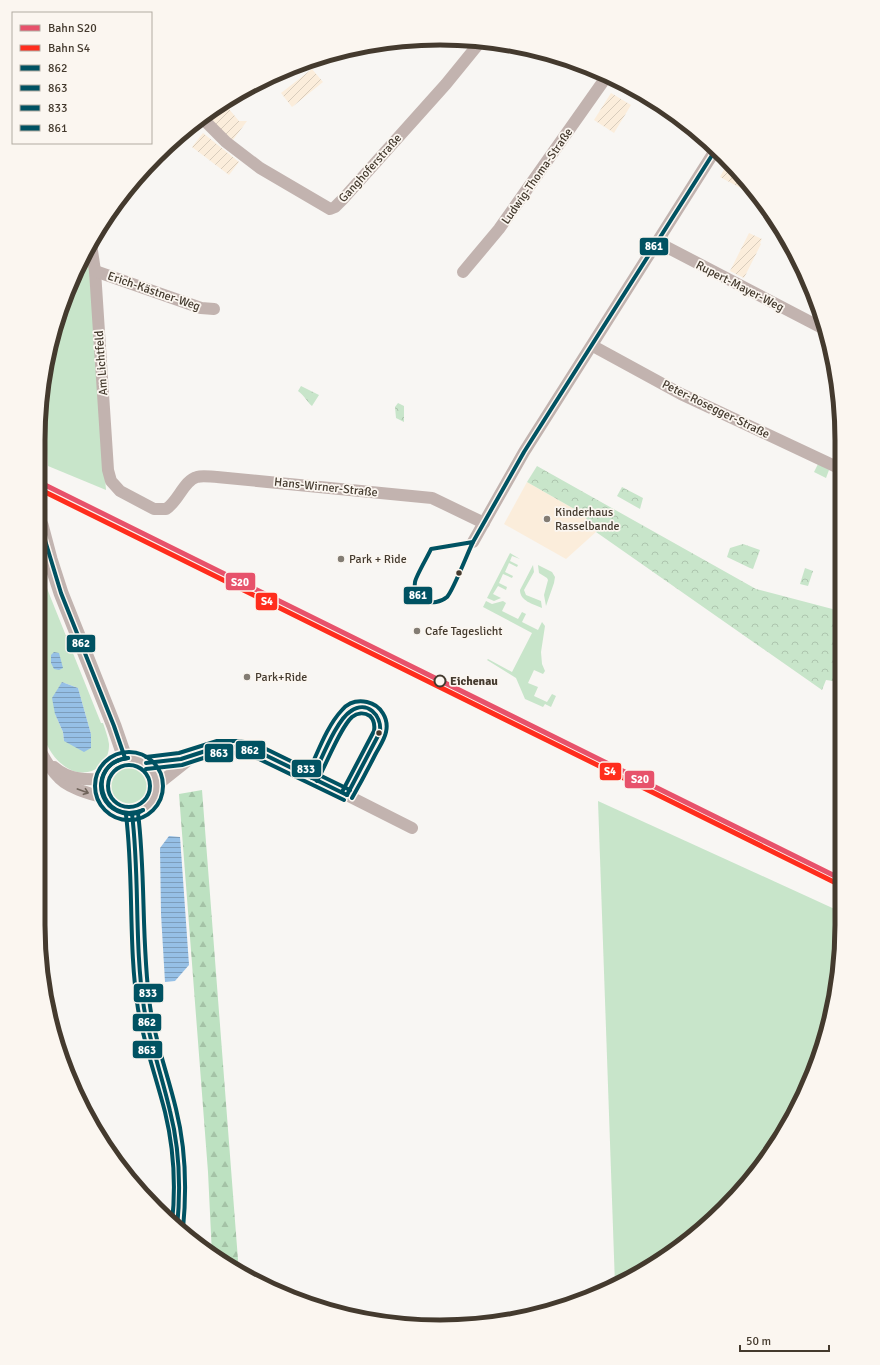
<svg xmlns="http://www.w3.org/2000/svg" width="880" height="1365" font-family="Signika,sans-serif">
<defs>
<pattern id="industrial-furrows" width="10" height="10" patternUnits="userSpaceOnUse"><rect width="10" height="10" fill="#fbeddb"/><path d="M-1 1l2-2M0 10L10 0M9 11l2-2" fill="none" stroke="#d8ccbc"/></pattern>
<pattern id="forest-firs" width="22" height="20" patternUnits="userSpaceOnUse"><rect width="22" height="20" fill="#bde1c1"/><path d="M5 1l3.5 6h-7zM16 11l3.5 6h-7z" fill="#a4c2a6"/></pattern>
<pattern id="park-crowns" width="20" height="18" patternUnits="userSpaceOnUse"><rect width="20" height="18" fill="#c8e5ca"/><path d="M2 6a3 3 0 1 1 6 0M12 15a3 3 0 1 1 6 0" fill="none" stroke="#adc5ae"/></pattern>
<pattern id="water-rules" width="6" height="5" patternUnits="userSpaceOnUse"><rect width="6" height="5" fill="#96c0e6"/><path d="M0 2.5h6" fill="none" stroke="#7c9dbb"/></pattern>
</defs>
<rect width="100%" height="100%" fill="#f8f6f3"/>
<polygon fill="#fbeddb" points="527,482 583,514 596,532 566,559 504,524"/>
<g fill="url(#industrial-furrows)">
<polygon points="312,69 323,82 292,107 281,93"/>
<polygon points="611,93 631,105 614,133 594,120"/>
<polygon points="224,103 239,121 247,121 233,140 207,118 206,115"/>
<polygon points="203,133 239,162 229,175 192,147"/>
<polygon points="728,162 751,186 748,192 720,177"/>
<polygon points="749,233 762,239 760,243 761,244 744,278 730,271"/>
</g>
<g fill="#c8e5ca" fill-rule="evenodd">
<polygon points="88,249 106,490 48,466 46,433 50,356 69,286"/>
<polygon points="818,464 829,470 826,478 814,472"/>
<polygon points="510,553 520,559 512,556 510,561 518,565 517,567 509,563 505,572 513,576 512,578 503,574 499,583 507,587 506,590 498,586 493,594 501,598 494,601 487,598"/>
<path d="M533 565 534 572 524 590 526 595 541 601 542 608C533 604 520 601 520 590Z"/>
<polygon points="538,565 552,572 555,577 554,583 546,606 544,595 548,580 547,578 539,573"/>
<path d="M41 572 50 596 101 723H103C105 729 108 737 109 744 110 770 82 781 63 765 52 757 46 744 41 731ZM62 682 78 688 91 734 64 741 63 732 55 714Z"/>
<polygon points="486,601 492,604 503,601 506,603 502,611 518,619 522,612 526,614 522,622 538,630 542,622 545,626 541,652 542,664 545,671 543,674 534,670 528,683 538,687 534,696 547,702 552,694 556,696 551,707 545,704 543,707 525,699 516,678 487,660 488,659 512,672 532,633 483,607"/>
<circle cx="129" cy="786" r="21"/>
<polygon points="598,801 839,911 839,977 811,1079 774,1148 742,1190 663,1259 615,1285"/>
</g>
<polygon fill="url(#forest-firs)" points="202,790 239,1273 212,1255 208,1172 179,794"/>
<g fill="url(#park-crowns)">
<path d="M301 386 319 395 312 406C307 402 305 396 298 391Z"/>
<polygon points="398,403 404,406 404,422 396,418 395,407"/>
<polygon points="537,466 756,589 840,611 840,682 826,680 822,690 596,532 583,514 527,482"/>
<polygon points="622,487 643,498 640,509 617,496"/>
<polygon points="743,544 760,550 753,569 750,568 727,557 730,548"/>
<polygon points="805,568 813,571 808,586 800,584"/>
</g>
<g fill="url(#water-rules)">
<polygon points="54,652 59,653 63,668 59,670 54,669 51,663 51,655"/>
<polygon points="62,682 78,688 91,734 91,748 84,752 64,741 63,732 55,714 52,698"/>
<polygon points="169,836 180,837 189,965 175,981 165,982 161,914 160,848"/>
</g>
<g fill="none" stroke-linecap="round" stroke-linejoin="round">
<g stroke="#c2b3af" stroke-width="12">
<polyline points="201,117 226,142 260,168 330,209 335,207 343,199 446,84 481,41"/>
<polyline points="657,242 824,329"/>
<path d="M91 244 95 271 108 470 111 481 120 491 154 509H166C178 502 184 480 197 477 203 475 211 477 217 477L432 498 484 523"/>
<polyline points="95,271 201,308 214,309"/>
<polyline points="463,272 499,229 607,76"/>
<polyline points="593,346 681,394 841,469"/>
<polyline points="473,542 524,452 716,149"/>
<path d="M41 752C59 786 69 787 104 798"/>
<polyline points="146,763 169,762 193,756 215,748 238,746 249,748 291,767 412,828"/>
<path d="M54 767C68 779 84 780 102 779"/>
<path d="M312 778C320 764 339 718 350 711 365 700 385 715 380 732 378 739 374 745 370 752 363 766 355 781 347 795"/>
<polyline points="157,785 191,758"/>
</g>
<g stroke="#c2b4b0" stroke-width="15">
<polyline points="41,525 50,559 61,593 114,726 125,758"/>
<circle cx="129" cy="786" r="28"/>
<path d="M132 814C141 875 135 937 143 999 146 1025 154 1050 161 1075 170 1107 179 1141 180 1174 181 1192 179 1210 177 1228"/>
</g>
<g stroke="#fbf6f0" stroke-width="7">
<g id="bus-1">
<polyline points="41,527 61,593 114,726 125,758"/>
<path d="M128 758C84 763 100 827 143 810"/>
<path d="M128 758C95 761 91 804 123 813 130 815 137 814 143 810"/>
<polyline points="146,763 181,759 218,747 240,747 261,753 347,795"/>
<path d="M312 778C321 761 336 720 351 711 367 700 382 715 380 732L347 795"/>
<path d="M132 814C140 878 134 944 144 1008 150 1043 162 1076 170 1111 180 1150 181 1188 177 1228"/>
</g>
</g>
<g stroke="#fbf6f0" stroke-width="7">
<g id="bus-2">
<circle cx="129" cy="786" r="34"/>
<polyline points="146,769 182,765 219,753 239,753 259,759 344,800"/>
<path d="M317 781C326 765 340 728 352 717 357 713 364 712 370 716 374 720 375 725 374 731L342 792"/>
<path d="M126 815C134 879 128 945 138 1009 144 1044 156 1077 165 1112 174 1149 176 1185 172 1223"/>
</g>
</g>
<g stroke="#fbf6f0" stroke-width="7">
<g id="bus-3">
<polyline points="146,757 179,753 217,741 241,741 264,748 350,790"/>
<circle cx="129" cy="786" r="21"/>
<path d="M307 775C317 755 326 727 342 710 348 703 357 700 367 702 381 705 389 719 386 732 384 741 379 747 375 755 368 769 360 784 352 798"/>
<path d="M138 813C146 877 141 942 150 1006 155 1041 168 1075 176 1109 186 1149 187 1188 183 1229"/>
</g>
</g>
<g stroke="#fbf6f0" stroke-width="7">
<g id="bus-4">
<path d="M473 542C468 552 453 591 447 597 434 608 412 601 415 582 416 576 428 556 431 549Z"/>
<polyline points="473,542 524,452 716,149"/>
</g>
</g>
<use href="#bus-1" stroke="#005262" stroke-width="4"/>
<use href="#bus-2" stroke="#005262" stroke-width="4"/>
<use href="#bus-3" stroke="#005262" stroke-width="4"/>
<use href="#bus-4" stroke="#005262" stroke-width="4"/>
<g stroke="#fbf6f0" stroke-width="8">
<polyline id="rail-1" points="41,483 839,878"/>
</g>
<g stroke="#fbf6f0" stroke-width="8">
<polyline id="rail-2" points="41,490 836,883"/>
</g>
<use href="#rail-1" stroke="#e7526b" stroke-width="5"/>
<use href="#rail-2" stroke="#ff2d1d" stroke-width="5"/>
</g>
<defs><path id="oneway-shaft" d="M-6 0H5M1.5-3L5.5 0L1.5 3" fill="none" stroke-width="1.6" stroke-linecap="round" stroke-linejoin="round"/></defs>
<use stroke="#70645b" href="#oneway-shaft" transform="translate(83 791) rotate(20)"/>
<g fill="#837c73" stroke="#fbf6f0" stroke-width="1.5">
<circle cx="547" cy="519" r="4"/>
<circle cx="341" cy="559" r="4"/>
<circle cx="417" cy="631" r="4"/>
<circle cx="247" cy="677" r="4"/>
</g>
<g fill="#443a2e" stroke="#fbf6f0" stroke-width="1.5">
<circle cx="459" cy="573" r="3.5"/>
<circle cx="379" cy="733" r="3.5"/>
</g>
<circle fill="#fbf6f0" stroke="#443a2e" stroke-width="2" cx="440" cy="681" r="5.5"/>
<g text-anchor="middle" stroke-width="3.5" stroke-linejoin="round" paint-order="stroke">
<g font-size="12" fill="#443a2e" stroke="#fbf6f0">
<text transform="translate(370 168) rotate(-48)" y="4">Ganghoferstraße</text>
<text transform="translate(537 176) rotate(-55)" y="4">Ludwig-Thoma-Straße</text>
<text transform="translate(740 286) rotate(27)" y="4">Rupert-Mayer-Weg</text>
<text transform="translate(154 291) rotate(19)" y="4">Erich-Kästner-Weg</text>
<text transform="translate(101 363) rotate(-94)" y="4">Am Lichtfeld</text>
<text transform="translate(716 409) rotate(26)" y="4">Peter-Rosegger-Straße</text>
<text transform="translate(326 487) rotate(6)" y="4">Hans-Wirner-Straße</text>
</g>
<g font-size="12" fill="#443a2e" stroke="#fbf6f0" text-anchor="start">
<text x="555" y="516">Kinderhaus<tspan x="555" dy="14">Rasselbande</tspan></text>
<text x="349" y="563">Park + Ride</text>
<text x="425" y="635">Cafe Tageslicht</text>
<text x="255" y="681">Park+Ride</text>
</g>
<g font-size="12" font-weight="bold" fill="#443a2e" stroke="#fbf6f0" text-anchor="start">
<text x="450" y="685">Eichenau</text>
</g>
</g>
<path d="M0 0H880V1365H0ZM440 45H440A395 395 0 0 1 835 440V925A395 395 0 0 1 440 1320H440A395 395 0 0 1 45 925V440A395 395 0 0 1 440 45Z" fill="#fbf6f0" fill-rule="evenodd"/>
<path fill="none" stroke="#443a2e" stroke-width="5" d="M440 45H440A395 395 0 0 1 835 440V925A395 395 0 0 1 440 1320H440A395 395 0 0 1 45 925V440A395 395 0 0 1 440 45Z"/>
<g stroke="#fbf6f0" stroke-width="1.5">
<rect x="639" y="237" width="30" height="19" rx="4" fill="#005262"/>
<rect x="225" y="572" width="31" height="19" rx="4" fill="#e7526b"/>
<rect x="403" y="586" width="30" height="19" rx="4" fill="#005262"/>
<rect x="255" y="592" width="23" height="19" rx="4" fill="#ff2d1d"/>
<rect x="66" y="634" width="30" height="19" rx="4" fill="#005262"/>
<rect x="235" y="740" width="31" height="20" rx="4" fill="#005262"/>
<rect x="204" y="743" width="30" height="20" rx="4" fill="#005262"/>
<rect x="291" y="759" width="31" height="19" rx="4" fill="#005262"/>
<rect x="599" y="762" width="23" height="19" rx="4" fill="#ff2d1d"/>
<rect x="624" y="770" width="31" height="19" rx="4" fill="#e7526b"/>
<rect x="133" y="983" width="31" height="20" rx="4" fill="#005262"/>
<rect x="132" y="1013" width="30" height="19" rx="4" fill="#005262"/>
<rect x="132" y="1040" width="31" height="19" rx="4" fill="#005262"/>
</g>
<g font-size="11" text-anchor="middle" font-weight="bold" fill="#fff">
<text x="654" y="250">861</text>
<text x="240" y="586">S20</text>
<text x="418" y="599">861</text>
<text x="267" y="605">S4</text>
<text x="81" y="647">862</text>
<text x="250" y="754">862</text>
<text x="219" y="757">863</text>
<text x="306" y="773">833</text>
<text x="610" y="775">S4</text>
<text x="640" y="783">S20</text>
<text x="148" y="997">833</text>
<text x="147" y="1026">862</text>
<text x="147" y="1054">863</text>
</g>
<rect x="12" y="12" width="140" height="132" fill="#fbf6f0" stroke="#b2aba2"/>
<rect x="20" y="25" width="20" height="6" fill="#e7526b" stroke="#b2aba2"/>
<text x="48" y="32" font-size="12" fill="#443a2e">Bahn S20</text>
<rect x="20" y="45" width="20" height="6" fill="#ff2d1d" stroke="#b2aba2"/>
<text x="48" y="52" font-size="12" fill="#443a2e">Bahn S4</text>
<rect x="20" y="65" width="20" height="6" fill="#005262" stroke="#b2aba2"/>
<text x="48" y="72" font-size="12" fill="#443a2e">862</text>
<rect x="20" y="85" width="20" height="6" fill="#005262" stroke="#b2aba2"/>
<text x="48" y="92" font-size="12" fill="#443a2e">863</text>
<rect x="20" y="105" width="20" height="6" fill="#005262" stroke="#b2aba2"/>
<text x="48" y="112" font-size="12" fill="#443a2e">833</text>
<rect x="20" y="125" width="20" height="6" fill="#005262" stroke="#b2aba2"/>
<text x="48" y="132" font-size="12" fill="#443a2e">861</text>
<path d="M740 1345v6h89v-6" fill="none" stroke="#443a2e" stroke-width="2"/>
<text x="746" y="1345" font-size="12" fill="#443a2e" stroke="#fbf6f0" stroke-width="3" paint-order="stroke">50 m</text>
</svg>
